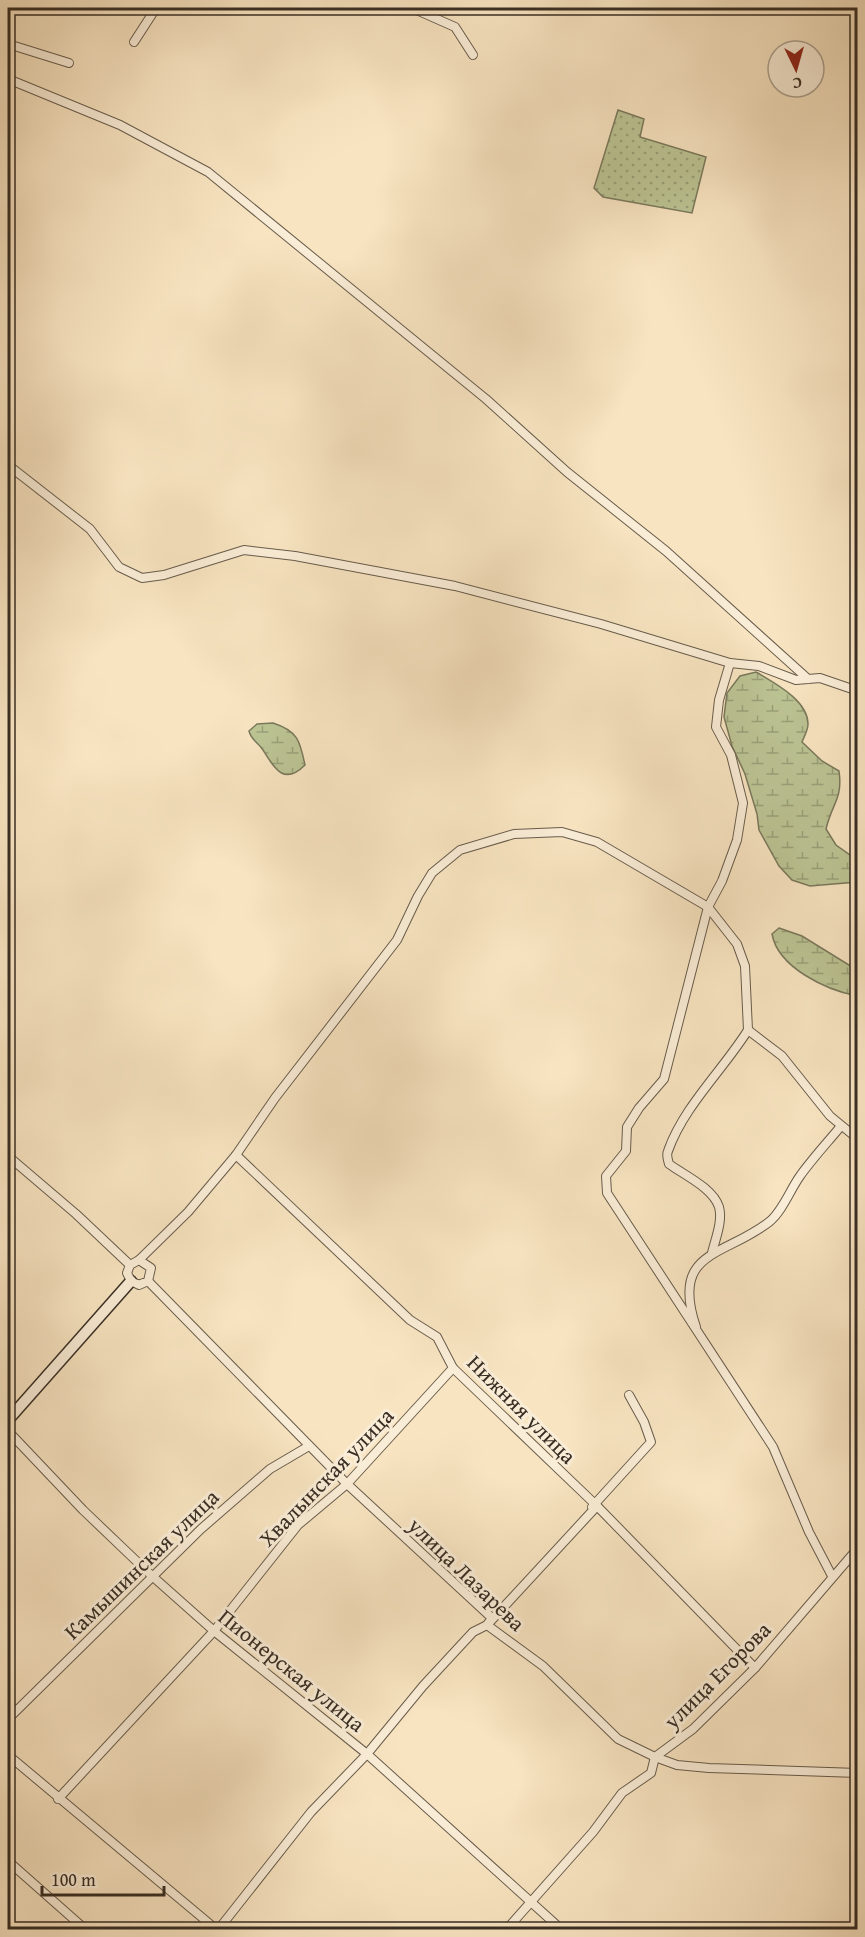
<svg xmlns="http://www.w3.org/2000/svg" width="865" height="1937" font-family="'Gentium Book Plus',serif">
<defs>
<pattern id="wetland-marsh" width="20" height="14" patternUnits="userSpaceOnUse" patternTransform="scale(1.5)"><rect width="20" height="14" fill="#bcc494"/><path d="M1 5h8M5 5V1M11 12h8M15 12V8" fill="none" stroke="#9aa079"/></pattern>
<pattern id="park-dots" width="8" height="8" patternUnits="userSpaceOnUse" patternTransform="scale(1.5)"><rect width="8" height="8" fill="#bcc494"/><path d="M2 2h.1M6 6h.1" fill="none" stroke="#9aa079" stroke-width="1.8" stroke-linecap="round"/></pattern>
</defs>
<rect width="100%" height="100%" fill="#f8e4c1"/>
<filter id="stains"><feTurbulence type="fractalNoise" baseFrequency=".00333" numOctaves="4"/><feColorMatrix values="0 0 0 0 .2 0 0 0 0 .09 0 0 0 0 .02 0 0 0 .5 -.17"/></filter>
<radialGradient id="worn" r=".72"><stop offset=".6" stop-color="#630" stop-opacity="0"/><stop offset="1" stop-color="#630" stop-opacity=".3"/></radialGradient>
<g fill="url(#wetland-marsh)" stroke="#7a795c" stroke-width="1.5">
<path d="M756 672C774 683 808 700 808 724 808 730 804 737 802 742L822 761 839 771C843 799 832 803 826 829L836 845 857 860V882L810 886 792 880 779 866 759 830 757 814 745 774 732 746 724 717 727 693 740 676Z"/>
<path d="M273 723C298 731 300 741 305 765 284 786 275 769 263 750 258 742 251 740 249 731L257 724Z"/>
<path d="M779 928 802 936 857 970V996C827 990 778 968 772 934Z"/>
</g>
<polygon fill="url(#park-dots)" stroke="#7a795c" stroke-width="1.5" points="618,110 644,119 640,137 706,157 692,213 603,197 594,188"/>
<g fill="none" stroke-linecap="round" stroke-linejoin="round">
<g stroke="#685c4b" stroke-width="10">
<g id="street">
<polyline points="412,8 455,27 473,55"/>
<polyline points="134,42 156,8"/>
<polyline points="8,44 69,63"/>
<polyline points="8,79 120,125 208,172 486,399 567,472 666,551 808,679"/>
<polyline points="8,465 90,529 119,567 142,578 164,575 244,550 295,556 455,586 601,624 730,663 759,666 796,680 820,678 858,691"/>
<polyline points="730,663 719,700 716,727 731,755 743,803 737,840 722,881 708,907 664,1079 639,1108 627,1127 626,1151 606,1176 607,1193 773,1447 809,1532 832,1576"/>
<polyline points="236,1155 410,1320 437,1337 453,1368 597,1506 755,1668"/>
<polyline points="8,1156 76,1214 130,1265"/>
<path d="M712 1253C715 1240 723 1221 719 1207 713 1188 684 1175 669 1164 668 1160 666 1155 668 1151 684 1106 723 1070 748 1030"/>
<polyline points="139,1260 188,1212 236,1155 275,1098 397,940 418,896 432,873 460,850 514,834 562,832 597,842 708,907 737,944 745,966 748,1030 782,1056 830,1116 858,1139"/>
<polygon points="139,1260 151,1268 148,1281 139,1285 131,1281 127,1273 130,1265"/>
<polyline points="148,1281 347,1484 492,1618 487,1625 543,1666 618,1739 655,1757 677,1765 709,1768 858,1773"/>
<path d="M696 1327C670 1250 724 1257 769 1222 782 1212 790 1190 800 1176 812 1159 827 1143 841 1126"/>
<polyline points="8,1431 83,1510 151,1575 214,1631 367,1754 562,1930"/>
<polyline points="592,1507 651,1442 644,1422 629,1395"/>
<polyline points="8,1719 201,1529 270,1469 309,1446"/>
<polyline points="8,1755 217,1930"/>
<polyline points="58,1799 214,1631 298,1525 347,1484 453,1368"/>
<polyline points="8,1861 86,1930"/>
<polyline points="218,1930 311,1812 367,1754 423,1686 473,1632 487,1625 597,1506"/>
<polyline points="506,1930 593,1832 622,1793 651,1773 655,1757 693,1729 755,1668 858,1548"/>
</g>
</g>
<g stroke="#382e24" stroke-width="13">
<polyline id="secondary" points="8,1420 131,1281"/>
</g>
<use href="#street" stroke="#faedd7" stroke-width="8"/>
<use href="#secondary" stroke="#faedd7" stroke-width="10"/>
</g>
<g text-anchor="middle" stroke-width="6" stroke-linejoin="round" paint-order="stroke">
<g font-size="22" fill="#382e24" stroke="#faedd7">
<text transform="translate(522 1409) rotate(45)" y="8">Нижняя улица</text>
<text transform="translate(326 1477) rotate(-46)" y="8">Хвалынская улица</text>
<text transform="translate(141 1564) rotate(-44)" y="8">Камышинская улица</text>
<text transform="translate(467 1574) rotate(44)" y="8">улица Лазарева</text>
<text transform="translate(292 1670) rotate(39)" y="8">Пионерская улица</text>
<text transform="translate(717 1675) rotate(-45)" y="8">улица Егорова</text>
</g>
</g>
<rect width="865" height="1937" fill="none" stroke="#f8e4c1" stroke-width="30"/>
<rect x="9" y="9" width="847" height="1919" fill="none" stroke="#382e24" stroke-width="3"/>
<rect x="15" y="15" width="835" height="1907" fill="none" stroke="#382e24" stroke-width="1.5"/>
<g transform="translate(796 69) rotate(175)"><circle r="28" fill="#faedd7" stroke="#aca18f" stroke-width="1.5"/>
<path d="M0-4.5L10 22L0 15L-10 22Z" fill="#8f2418"/>
<text y="-9" font-size="16" font-weight="bold" text-anchor="middle" fill="#382e24">С</text>
</g>
<path d="M42 1886v9h122v-9" fill="none" stroke="#382e24" stroke-width="3"/>
<text x="51" y="1886" font-size="18" fill="#382e24" stroke="#faedd7" stroke-width="4.5" paint-order="stroke">100 m</text>
<rect width="100%" height="100%" filter="url(#stains)"/>
<rect width="100%" height="100%" fill="url(#worn)"/>
</svg>
